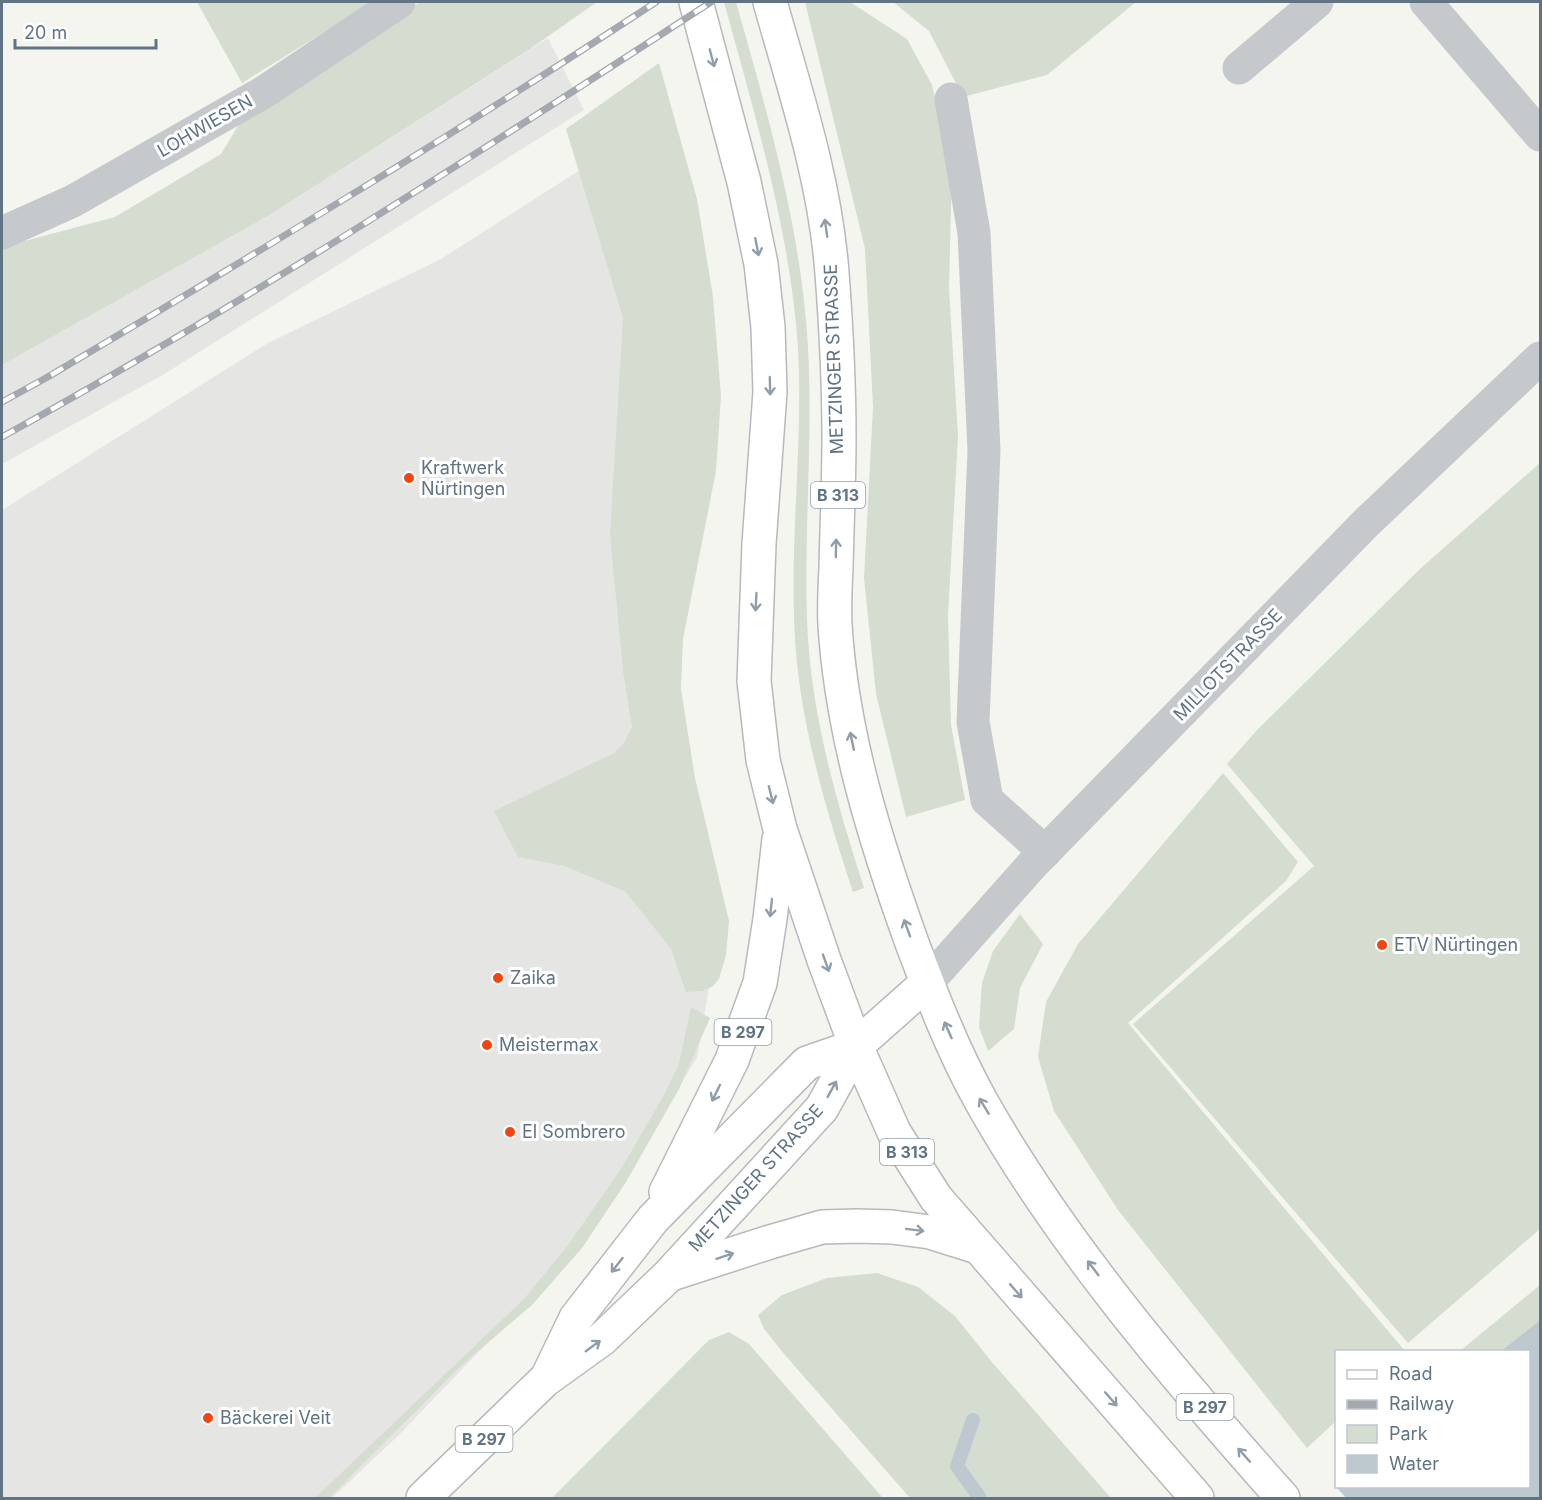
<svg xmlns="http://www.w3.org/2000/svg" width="1542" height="1500" font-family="Inter,sans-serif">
<rect width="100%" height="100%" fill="#f5f5f0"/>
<g fill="#e5e6e3">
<polygon points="548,38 584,110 166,373 2,464 2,365 268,216"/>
<polygon points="580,170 634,319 628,624 718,935 697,1058 582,1244 399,1435 332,1498 2,1498 2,510 268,343 441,259"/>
</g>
<g fill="#d5dcd0">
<polygon points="197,2 373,2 242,83"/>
<polygon points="420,2 597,2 530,49 268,216 2,365 2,247 115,217 221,154 244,116"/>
<path d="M724 2H736C768 115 801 228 808 347 813 437 804 528 807 619 810 711 836 801 864 888L853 892C824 804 796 711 794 617 791 528 803 438 798 348 790 230 755 116 724 2Z"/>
<polygon points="805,2 850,2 907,39 932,85 952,168 949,288 958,436 948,615 951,725 965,800 906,817 876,694 864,578 873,407 865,249"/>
<polygon points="893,2 1136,2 1047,75 963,97 929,31"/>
<polygon points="659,63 697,199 713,297 721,396 716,471 683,639 681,689 695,778 729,921 726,955 719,979 713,986 703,991 686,992 671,949 626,892 565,866 518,857 494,811 614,753 624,743 632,727 623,671 610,535 623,318 566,129"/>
<polygon points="1540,463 1540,1229 1408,1343 1133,1024 1314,866 1227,764 1257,730 1421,568"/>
<polygon points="1223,773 1298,862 1286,881 1128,1023 1405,1351 1336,1352 1336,1421 1307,1448 1118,1210 1054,1111 1038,1057 1046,1002 1078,944"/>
<polygon points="1020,914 1043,944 1020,988 1014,1029 988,1051 979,1027 982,983 993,951"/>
<polygon points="691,1007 710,1018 679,1089 626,1182 582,1248 532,1305 462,1365 329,1498 315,1498 525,1298 568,1245 621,1169 664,1095 679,1064"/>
<polygon points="877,1273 918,1287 955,1316 991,1361 1111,1498 910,1498 785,1355 764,1329 758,1315 782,1295 827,1278"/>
<polygon points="1540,1285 1540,1320 1501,1351 1460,1351"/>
<polygon points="729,1332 749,1344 883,1498 552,1498 709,1340"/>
</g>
<polygon fill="#bdc9ce" points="1540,1320 1540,1498 1316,1498 1336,1483 1336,1486 1528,1486 1528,1352 1501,1351"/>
<polygon fill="#f5f5f0" points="1332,1482 1346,1498 1313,1498 1314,1496"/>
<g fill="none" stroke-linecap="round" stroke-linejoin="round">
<polyline stroke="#bdc9ce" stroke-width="14" points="973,1420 957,1466 980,1498"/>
<g stroke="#b6babe" stroke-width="36">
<g id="primary">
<polyline points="696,2 744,182 761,264 768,327 770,392 759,544 754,681 763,760 780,829 824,960 856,1046 894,1132 936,1198 1197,1498"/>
<path d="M770 2C795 91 825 179 832 273 836 326 839 383 839 437 839 480 837 524 836 568 835 587 834 606 835 625 842 735 875 840 912 943 932 996 953 1051 981 1101 1060 1242 1176 1378 1283 1498"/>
<polyline points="666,1192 732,1060 760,983 770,919 779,839"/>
<polyline points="671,1274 770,1242 822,1227 857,1226 892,1227 930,1232 978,1247"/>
<polyline points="548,1376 576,1318 653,1219 807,1063 856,1046"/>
<polyline points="423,1498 545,1380 602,1339 669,1275 822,1108 856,1046 927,983"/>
</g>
</g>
<g stroke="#c6c9cc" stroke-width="33">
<polyline points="1426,2 1540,135"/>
<polyline points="1239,68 1317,2"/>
<polyline points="951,99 974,233 984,450 973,722 987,800 1045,852"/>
<polyline points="2,233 73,201 264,92 399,2"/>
<polyline points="927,983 1032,865 1366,523 1540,358"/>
</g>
<use href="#primary" stroke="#fff" stroke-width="33"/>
<g stroke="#a3a9af" stroke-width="7">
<g id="rail">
<path d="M2 402 46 378C252 256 457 133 656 2"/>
<path d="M2 437C245 303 479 153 711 2"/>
</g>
</g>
<use href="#rail" stroke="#fff" stroke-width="4.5" stroke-dasharray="14" stroke-linecap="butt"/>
</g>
<defs><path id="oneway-shaft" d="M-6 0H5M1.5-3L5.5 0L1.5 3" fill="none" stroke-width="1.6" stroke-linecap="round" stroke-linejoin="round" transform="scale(1.5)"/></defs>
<g stroke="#909ea9">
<use href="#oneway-shaft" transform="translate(712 58) rotate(75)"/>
<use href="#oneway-shaft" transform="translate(826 228) rotate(-98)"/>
<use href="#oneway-shaft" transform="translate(757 247) rotate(79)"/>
<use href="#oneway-shaft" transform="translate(770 386) rotate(89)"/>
<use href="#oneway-shaft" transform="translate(836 548) rotate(-89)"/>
<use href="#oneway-shaft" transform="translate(756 602) rotate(93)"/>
<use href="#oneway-shaft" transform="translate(852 741) rotate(-102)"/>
<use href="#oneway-shaft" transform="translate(771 795) rotate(76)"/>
<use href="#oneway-shaft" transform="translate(771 908) rotate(96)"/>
<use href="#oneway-shaft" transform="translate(907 928) rotate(-110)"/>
<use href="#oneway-shaft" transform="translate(826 963) rotate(70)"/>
<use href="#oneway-shaft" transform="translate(948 1030) rotate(-114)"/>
<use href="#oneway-shaft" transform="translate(832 1089) rotate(-61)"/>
<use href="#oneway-shaft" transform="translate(716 1093) rotate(116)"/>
<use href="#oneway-shaft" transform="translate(984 1106) rotate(-121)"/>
<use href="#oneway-shaft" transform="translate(915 1230) rotate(7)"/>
<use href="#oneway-shaft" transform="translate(725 1256) rotate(-18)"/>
<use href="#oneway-shaft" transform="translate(617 1265) rotate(128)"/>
<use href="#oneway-shaft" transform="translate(1093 1268) rotate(-127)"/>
<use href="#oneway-shaft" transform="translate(1016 1291) rotate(49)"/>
<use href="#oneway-shaft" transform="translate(593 1346) rotate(-36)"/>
<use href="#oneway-shaft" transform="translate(1111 1399) rotate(49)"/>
<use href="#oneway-shaft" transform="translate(1244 1455) rotate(-132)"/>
</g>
<g fill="#f44510" stroke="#fff" stroke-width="2">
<circle cx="409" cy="478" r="6"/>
<circle cx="1382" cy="945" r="6"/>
<circle cx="498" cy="978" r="6"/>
<circle cx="487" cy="1045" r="6"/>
<circle cx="510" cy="1132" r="6"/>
<circle cx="208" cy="1418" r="6"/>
</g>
<g text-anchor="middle" stroke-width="6" stroke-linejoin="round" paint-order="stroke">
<g fill="#fff" stroke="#909ea9" stroke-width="1.5">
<rect x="811" y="482" width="54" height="26" rx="4.5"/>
<rect x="714.5" y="1019" width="57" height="26" rx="4.5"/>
<rect x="880" y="1139" width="54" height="26" rx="4.5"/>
<rect x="1176.5" y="1394" width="57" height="26" rx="4.5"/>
<rect x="455.5" y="1426" width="57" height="26" rx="4.5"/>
</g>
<g font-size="16" font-weight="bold" fill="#607484">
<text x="838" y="501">B 313</text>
<text x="743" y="1038">B 297</text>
<text x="907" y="1158">B 313</text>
<text x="1205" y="1413">B 297</text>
<text x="484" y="1445">B 297</text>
</g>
<g font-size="18" fill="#607484" stroke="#fff">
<text transform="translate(205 126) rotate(-30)" y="6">LOHWIESEN</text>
<text transform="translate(834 359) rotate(-92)" y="6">METZINGER STRASSE</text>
<text transform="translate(1228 665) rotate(-46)" y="6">MILLOTSTRASSE</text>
<text transform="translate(756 1178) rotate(-48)" y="6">METZINGER STRASSE</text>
</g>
<g font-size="18" fill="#607484" stroke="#fff" text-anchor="start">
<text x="421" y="474">Kraftwerk<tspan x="421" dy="21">Nürtingen</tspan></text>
<text x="1394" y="951">ETV Nürtingen</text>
<text x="510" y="984">Zaika</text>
<text x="499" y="1051">Meistermax</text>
<text x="522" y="1138">El Sombrero</text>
<text x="220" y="1424">Bäckerei Veit</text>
</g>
</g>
<rect width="1542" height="1500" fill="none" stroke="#607484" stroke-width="6"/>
<rect x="1335" y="1350" width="195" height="138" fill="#ffffff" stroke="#bfc7ce" stroke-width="1.5"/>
<rect x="1347" y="1370" width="30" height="9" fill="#ffffff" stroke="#bfc7ce" stroke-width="1.5"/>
<text x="1389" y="1380" font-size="18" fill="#607484">Road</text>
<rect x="1347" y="1400" width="30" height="9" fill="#a3a9af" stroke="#bfc7ce" stroke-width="1.5"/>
<text x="1389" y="1410" font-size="18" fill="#607484">Railway</text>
<rect x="1347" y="1425" width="30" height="18" fill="#d5dcd0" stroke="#bfc7ce" stroke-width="1.5"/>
<text x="1389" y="1440" font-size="18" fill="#607484">Park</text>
<rect x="1347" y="1455" width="30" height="18" fill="#bdc9ce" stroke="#bfc7ce" stroke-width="1.5"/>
<text x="1389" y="1470" font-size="18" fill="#607484">Water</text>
<path d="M15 39v9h141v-9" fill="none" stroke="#607484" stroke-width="3"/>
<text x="24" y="39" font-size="18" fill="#607484" stroke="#ffffff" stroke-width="4.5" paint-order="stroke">20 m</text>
</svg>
